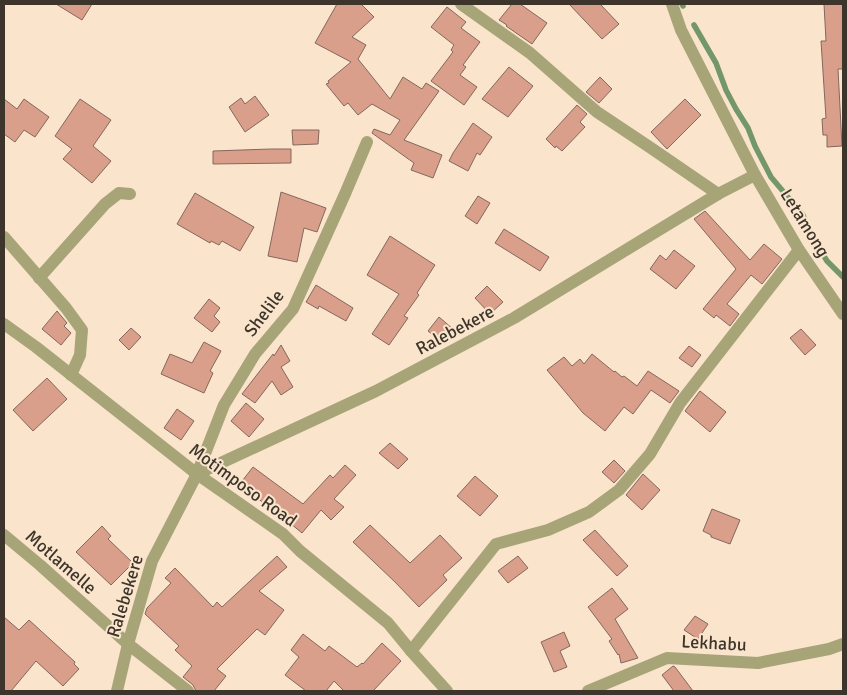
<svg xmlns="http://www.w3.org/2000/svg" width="847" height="695" font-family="Signika,sans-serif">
<rect width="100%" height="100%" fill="#fae5cc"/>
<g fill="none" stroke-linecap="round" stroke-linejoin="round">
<g stroke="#74976a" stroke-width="5.5">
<polyline points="682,4 683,6"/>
<polyline points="694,25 716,63 726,90 736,109 748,128 755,146 771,177 803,215 813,238 827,261 843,277"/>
</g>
</g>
<g fill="#d99f8b" stroke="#84675e">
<polygon points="56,4 92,4 82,20"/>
<polygon points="337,4 361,4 374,17 352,37 366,45 358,59 390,99 403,77 422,89 426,83 439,91 404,140 442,155 433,178 411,170 414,163 372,133 374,129 390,135 400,120 372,104 358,115 348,103 344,106 326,84 329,83 328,81 351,62 315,43"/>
<polygon points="512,4 520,4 547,23 532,44 506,26 507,25 499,20"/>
<polygon points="569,4 600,4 619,24 602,39"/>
<polygon points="824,4 843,4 843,69 838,69 842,146 827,147 827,135 823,135 822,119 826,118 821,41 826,41"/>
<polygon points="447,7 466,22 461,28 480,42 463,65 466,67 460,75 477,87 464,105 431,81 453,52 451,50 454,45 431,27"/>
<polygon points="509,67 533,86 508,117 482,99"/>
<polygon points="600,77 612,89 599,103 586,92"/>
<polygon points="255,96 269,115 245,132 229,107 241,98 245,104"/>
<polygon points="4,99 17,109 24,99 49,117 35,137 24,130 15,142 4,134"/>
<polygon points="80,99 111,120 93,146 111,161 92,183 63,159 72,149 55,136"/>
<polygon points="685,99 701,115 667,149 651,132"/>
<polygon points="577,105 587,114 580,122 585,127 562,151 556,146 555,148 546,139"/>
<polygon points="473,123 492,137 480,155 477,153 468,171 449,161 453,153"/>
<polygon points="292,130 319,130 318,144 293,145"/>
<polygon points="271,149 291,149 291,163 213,164 213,151"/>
<polygon points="281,192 326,208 317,232 304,228 297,262 268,256"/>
<polygon points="195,193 254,227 240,251 222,241 219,245 211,241 210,243 177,224"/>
<polygon points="478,196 490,203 477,224 465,216"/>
<polygon points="705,211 750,260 764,244 782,259 762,284 751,275 727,304 739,314 730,326 716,315 714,318 703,309 736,269 694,219"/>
<polygon points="504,229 549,257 540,271 495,243"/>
<polygon points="390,236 435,265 417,293 419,295 404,316 408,318 389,345 372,334 399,294 367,275"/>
<polygon points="674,250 695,266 676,289 650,269 660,255 666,260"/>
<polygon points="316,285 353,308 346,321 319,306 318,309 306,302"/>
<polygon points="487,286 503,302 490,314 475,298"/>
<polygon points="209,299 220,308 214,316 220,322 212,332 194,318"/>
<polygon points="57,311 67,323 64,326 71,333 61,345 42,329"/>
<polygon points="439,317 453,329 441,342 428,331"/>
<polygon points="131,328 141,337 129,350 119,340"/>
<polygon points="801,329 816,345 805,355 790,338"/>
<polygon points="204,342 221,351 210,371 213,373 204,393 161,374 170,354 192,363"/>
<polygon points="281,345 290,361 281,367 293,387 281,395 272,381 255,403 242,394 273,354 274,356"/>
<polygon points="689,346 701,355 692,367 679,358"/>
<polygon points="592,354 614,372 615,371 622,377 624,376 637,386 648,371 679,391 670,403 651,390 633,414 624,407 605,431 583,413 547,370 564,357 572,366 580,359 584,364"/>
<polygon points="47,378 67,399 33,431 13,410"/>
<polygon points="700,391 726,412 710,432 685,411"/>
<polygon points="246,403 264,419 249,437 231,421"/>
<polygon points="177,409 194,421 181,440 164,428"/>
<polygon points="390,443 408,459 398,469 379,453"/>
<polygon points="614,460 625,471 614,483 602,472"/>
<polygon points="345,465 356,475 334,499 344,507 331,520 321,510 302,533 279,514 239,485 253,467 303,504 330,475 333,478"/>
<polygon points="643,474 660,490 642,510 626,495"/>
<polygon points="475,476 498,496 480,516 457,496"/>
<polygon points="712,509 740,520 730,544 711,537 711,535 703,531"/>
<polygon points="370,525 410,563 440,535 462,558 443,575 447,580 419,607 395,582 353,542"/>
<polygon points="102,526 111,536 108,539 133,563 111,585 76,552"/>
<polygon points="595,530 628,566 617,576 583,540"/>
<polygon points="277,556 287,567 259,591 284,610 265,635 257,629 217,669 226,676 214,691 196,691 193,685 183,677 192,666 175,650 179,646 145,614 147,608 171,583 165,578 175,568 213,607 217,602 222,607"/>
<polygon points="518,556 528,568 508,583 498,571"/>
<polygon points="612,588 628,609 615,619 638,658 621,663 619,654 618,655 609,641 612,639 588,607"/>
<polygon points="695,616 708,624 698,639 684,630"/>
<polygon points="4,617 19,630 29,620 75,662 74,664 79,669 63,686 36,661 11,691 4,691"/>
<polygon points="564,632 570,646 560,651 567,667 554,672 541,642"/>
<polygon points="303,634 325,651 329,646 357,667 362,663 363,664 382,643 401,661 373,691 344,691 334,681 326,691 306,691 285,675 299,657 291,650"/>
<polygon points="673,666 675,667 693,691 674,691 662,675"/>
</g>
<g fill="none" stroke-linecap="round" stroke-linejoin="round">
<g stroke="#a7a578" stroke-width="12">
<polyline points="461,4 530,53 597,112 651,148 718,194"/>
<polyline points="755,175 799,250 843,314"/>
<polyline points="4,237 66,308 82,330 80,355 71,375"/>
<polyline points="39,278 105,204 119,193 130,194"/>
<polyline points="197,474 376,391 514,318 718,194 755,175 681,30 672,4"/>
<polyline points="4,535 40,565 128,644 188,691"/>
<polyline points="411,651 496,544 548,530 589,512 619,490 650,454 680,403 799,250"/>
<polyline points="117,691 128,644 152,561 197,474 224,405 255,354 293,309 345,194 367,142"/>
<polyline points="588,691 667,658 758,663 829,649 843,644"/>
</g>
<polyline stroke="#a7a578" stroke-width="12" points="4,324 36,347 197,474 283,534 300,551 388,623 411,651 447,691"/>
</g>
<g text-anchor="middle" stroke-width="4" stroke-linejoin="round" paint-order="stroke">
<g font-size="18" fill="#3d352b" stroke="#fae5cc">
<text transform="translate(805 223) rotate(58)" y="6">Letamong</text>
<text transform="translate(264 313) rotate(-53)" y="6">Shelile</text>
<text transform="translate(455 330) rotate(-28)" y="6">Ralebekere</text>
<text transform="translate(243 485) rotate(36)" y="6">Motimposo Road</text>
<text transform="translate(61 562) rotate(41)" y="6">Motlamelle</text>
<text transform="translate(125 596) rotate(-73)" y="6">Ralebekere</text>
<text transform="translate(714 643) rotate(3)" y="6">Lekhabu</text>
</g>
</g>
<rect width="847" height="695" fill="none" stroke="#3d352b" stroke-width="10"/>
</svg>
